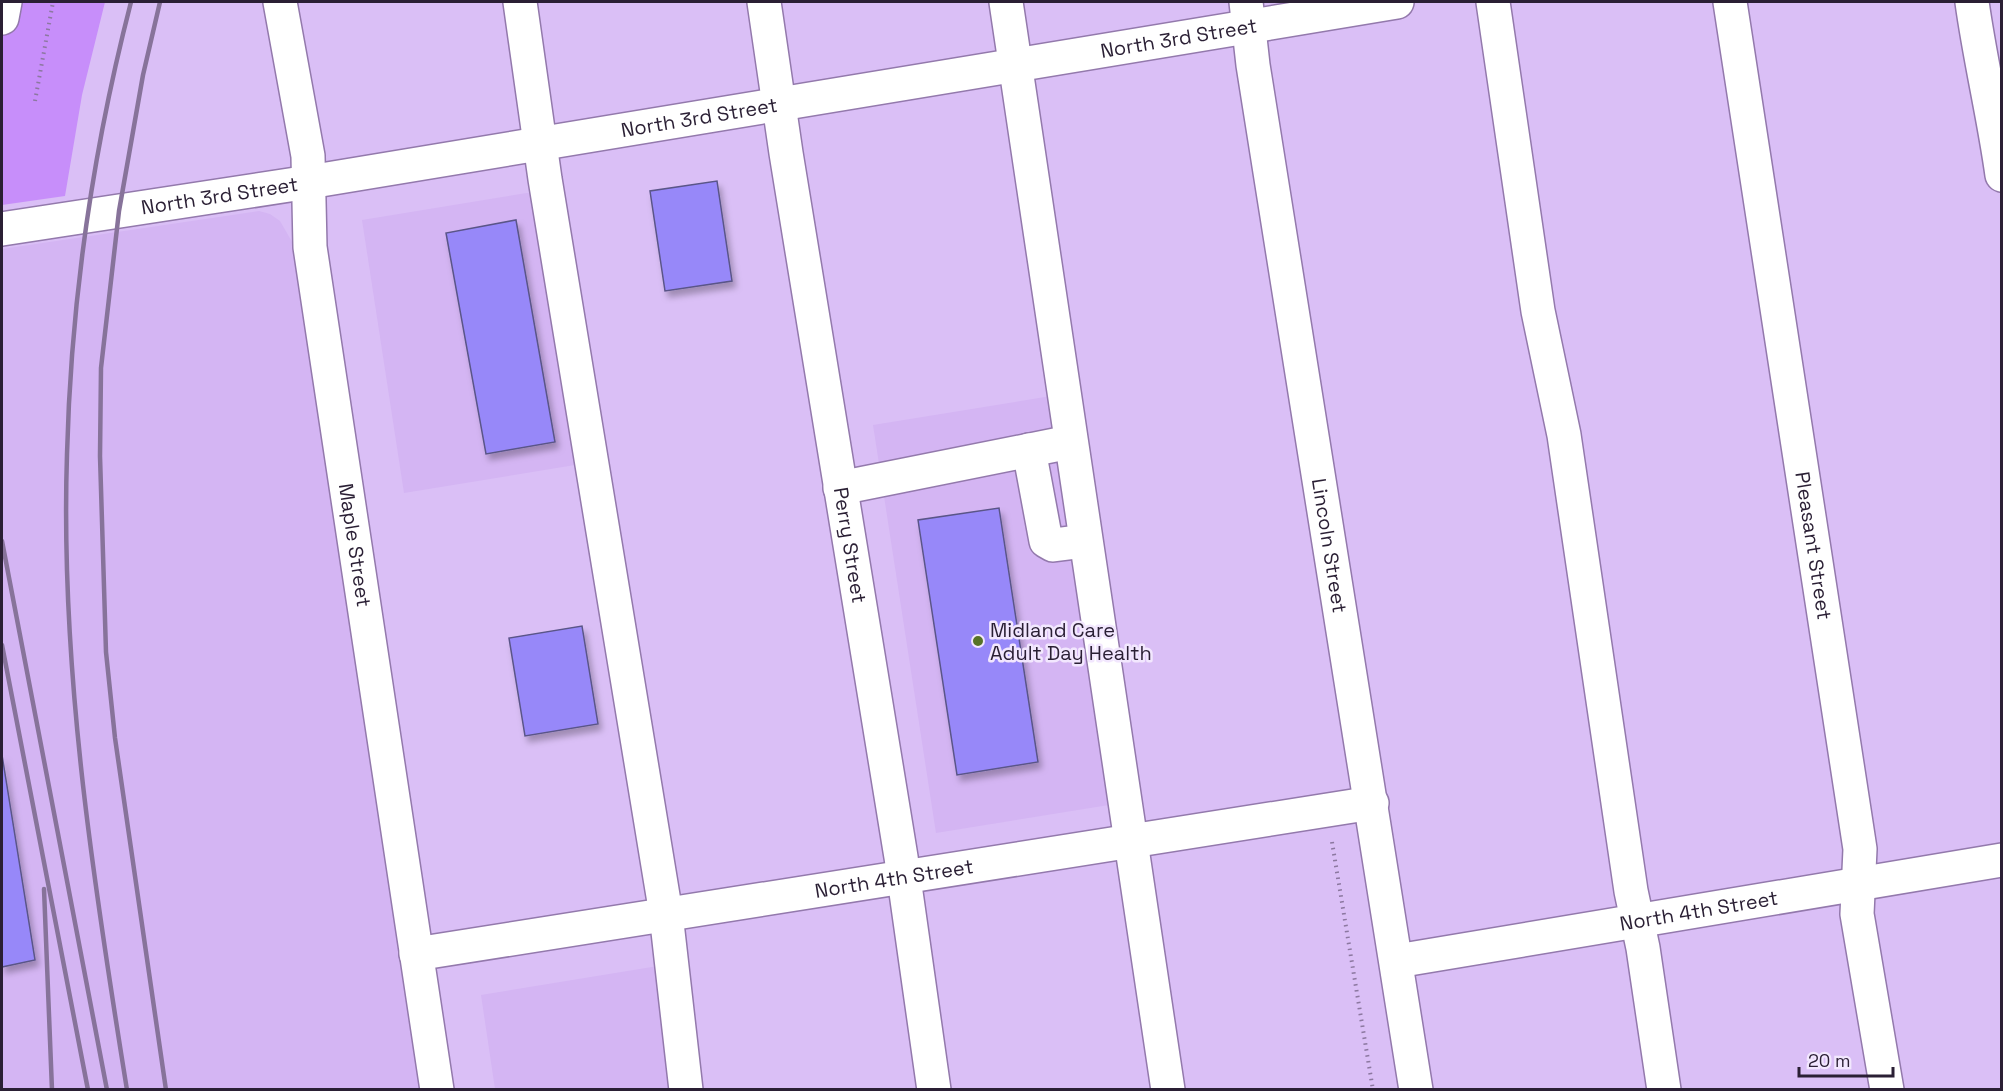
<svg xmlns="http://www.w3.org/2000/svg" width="2003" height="1091" font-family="'Space Grotesk',sans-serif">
<defs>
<filter id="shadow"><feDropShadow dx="3.5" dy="6" stdDeviation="3" flood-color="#0004"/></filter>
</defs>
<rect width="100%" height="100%" fill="#dabff6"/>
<g fill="#d4b5f3">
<polygon points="539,191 581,464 404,493 362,220"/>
<polygon points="259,211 270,214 280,221 295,247 423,1089 2,1090 2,249"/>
<polygon points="1051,396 1115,804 936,833 873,425"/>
<polygon points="658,966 678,1089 495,1089 481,995"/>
</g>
<polygon fill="#c78efa" points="2,2 105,2 82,95 65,196 2,205"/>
<g fill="#9788f9" stroke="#5a5588" stroke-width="1.5" filter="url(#shadow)">
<polygon points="717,181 732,281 665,291 650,191"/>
<polygon points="516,220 555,442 486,454 446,233"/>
<polygon points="999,508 1038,762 957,775 918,520"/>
<polygon points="582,626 598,724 525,736 509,638"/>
<polygon points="2,755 35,960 2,967"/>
</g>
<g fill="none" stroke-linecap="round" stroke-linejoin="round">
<g stroke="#9379ac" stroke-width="36">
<g id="minor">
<path id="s1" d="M280 2 308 156 310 247 437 1090"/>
<polyline points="520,2 545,179 666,914 686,1090"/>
<path id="s2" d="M764 2 786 153 901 857 934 1090"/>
<polyline points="1006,2 1168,1090"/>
<path id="s3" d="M1246 2 1253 65 1416 1090"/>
<polyline points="1493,2 1538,311 1564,435 1631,891 1643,948 1664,1090"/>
<path id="s4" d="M1730 2 1860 849 1857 914 1887 1090"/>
<path d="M1972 2C1980 60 1994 117 2002 175"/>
<polyline points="2,18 5,2"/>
<path id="s5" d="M2 229 309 182 1397 2"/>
<polyline points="1029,450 1046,541 1053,545 1085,541"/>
<polyline points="840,488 1070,442"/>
<path id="s6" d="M416 954 1372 803"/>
<path id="s7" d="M1397 961 2002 860"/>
</g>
</g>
<g stroke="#8c78a0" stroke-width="4" stroke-dasharray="1.5 4.5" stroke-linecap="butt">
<polyline points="35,101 53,2"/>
<polyline points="1332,842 1373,1090"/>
</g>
<use href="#minor" stroke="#fff" stroke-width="33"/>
<g stroke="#87739a" stroke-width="4.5">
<polyline points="160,2 143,75 119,211 101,368 100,456 106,652 115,738 166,1090"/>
<polyline points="2,541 107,1090"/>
<polyline points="2,645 88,1090"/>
<polyline points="44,889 52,1090"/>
<path d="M127 1090C93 880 60 666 67 454 71 301 93 149 131 2"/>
</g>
</g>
<circle fill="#577327" stroke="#f2e7fe" stroke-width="2" cx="978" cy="641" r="6"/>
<g text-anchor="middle" stroke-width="5" stroke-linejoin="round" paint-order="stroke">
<g font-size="20" fill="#2a1f34" stroke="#f2e7fe">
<text dy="7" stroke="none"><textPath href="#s5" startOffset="1192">North 3rd Street</textPath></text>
<text dy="7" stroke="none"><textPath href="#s5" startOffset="706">North 3rd Street</textPath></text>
<text dy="7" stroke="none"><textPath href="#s5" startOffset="220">North 3rd Street</textPath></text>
<text dy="7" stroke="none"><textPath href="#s2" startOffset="550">Perry Street</textPath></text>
<text dy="7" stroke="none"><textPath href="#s4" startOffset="550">Pleasant Street</textPath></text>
<text dy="7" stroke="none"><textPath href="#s1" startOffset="549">Maple Street</textPath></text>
<text dy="7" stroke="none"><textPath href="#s3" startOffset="550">Lincoln Street</textPath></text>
<text dy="7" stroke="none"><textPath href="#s6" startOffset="484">North 4th Street</textPath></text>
<text dy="7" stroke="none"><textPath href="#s7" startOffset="306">North 4th Street</textPath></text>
</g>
<g font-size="20" fill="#2a1f34" stroke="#f2e7fe" text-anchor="start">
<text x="990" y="637">Midland Care<tspan x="990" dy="23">Adult Day Health</tspan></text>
</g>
</g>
<rect width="2003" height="1091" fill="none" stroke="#2a1f34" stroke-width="6"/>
<path d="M1799 1067v9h94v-9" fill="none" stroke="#2a1f34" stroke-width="3"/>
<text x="1808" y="1067" font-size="18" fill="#2a1f34" stroke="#f2e7fe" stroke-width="4.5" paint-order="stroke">20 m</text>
</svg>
